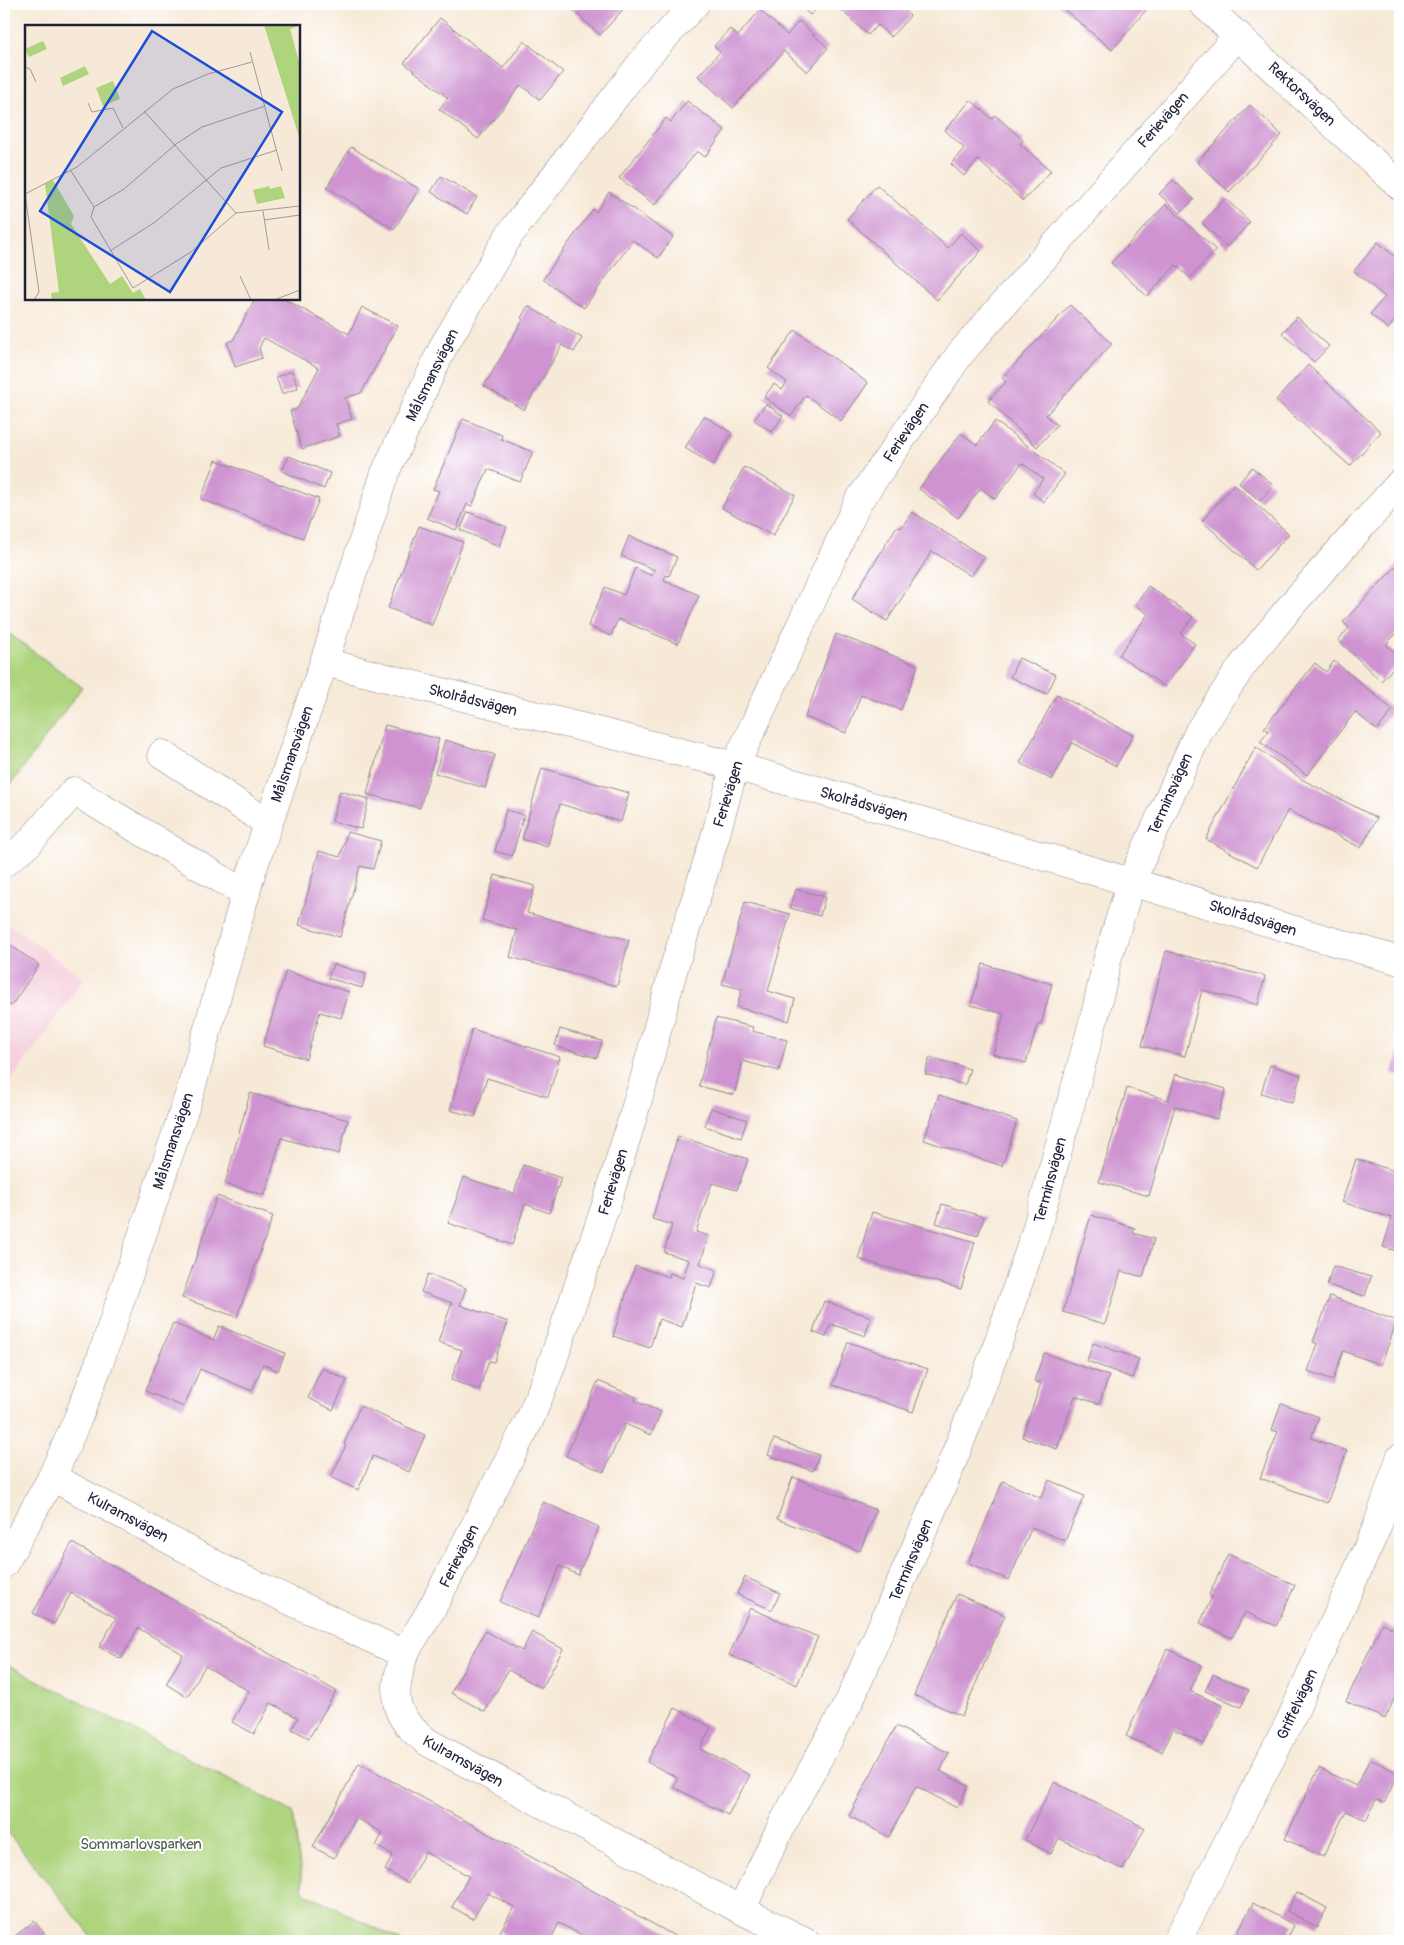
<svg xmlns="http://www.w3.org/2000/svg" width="1404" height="1945" font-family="Pangolin,sans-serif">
<rect width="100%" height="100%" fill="#fff"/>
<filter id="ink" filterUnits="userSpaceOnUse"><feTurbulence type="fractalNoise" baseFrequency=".02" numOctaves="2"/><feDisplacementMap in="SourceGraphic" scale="10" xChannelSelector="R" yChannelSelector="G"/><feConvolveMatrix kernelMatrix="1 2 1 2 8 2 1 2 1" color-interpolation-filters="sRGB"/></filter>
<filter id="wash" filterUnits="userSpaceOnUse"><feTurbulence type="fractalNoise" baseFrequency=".0096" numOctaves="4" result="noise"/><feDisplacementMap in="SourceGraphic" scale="20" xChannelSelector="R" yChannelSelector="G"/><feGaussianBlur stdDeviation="1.12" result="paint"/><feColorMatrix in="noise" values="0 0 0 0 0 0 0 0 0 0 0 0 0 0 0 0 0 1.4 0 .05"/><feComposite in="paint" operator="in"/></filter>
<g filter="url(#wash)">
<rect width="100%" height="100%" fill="#f7e9d7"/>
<polygon fill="#f5cfdb" points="4,921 84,979 4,1091"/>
<g fill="#aed47e" stroke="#687b5c">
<polygon points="4,630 82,687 4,794"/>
<polygon points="4,1663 293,1812 303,1892 402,1941 95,1941 4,1828"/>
</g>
<g id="blocks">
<g fill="#ce93d0">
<polygon points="581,4 628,4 600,35 574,11"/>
<polygon points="798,4 821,4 810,15"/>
<polygon points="835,4 897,4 910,16 891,37 878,25 868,35"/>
<polygon points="1058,4 1139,4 1146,10 1112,50"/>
<polygon points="760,10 787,35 799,21 828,48 807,72 784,51 733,108 698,76 720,52 714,46 730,29 738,36"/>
<polygon points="440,18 503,68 524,41 563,72 540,100 521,85 478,139 439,109 448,98 404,63"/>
<polygon points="971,100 992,119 995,115 1023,140 1020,144 1051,171 1023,201 978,160 964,176 951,164 964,148 945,130"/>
<polygon points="687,101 725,130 705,157 697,151 655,205 619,178 666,118 671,122"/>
<polygon points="1250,105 1282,135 1229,192 1197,162"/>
<polygon points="351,147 419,189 394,229 327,187"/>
<polygon points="441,176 477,197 467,214 431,192"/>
<polygon points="1173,180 1194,199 1180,213 1159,194"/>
<polygon points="877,185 948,248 961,233 981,251 937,300 847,219"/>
<polygon points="609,192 673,237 658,258 633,240 584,308 543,279 593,209 596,212"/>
<polygon points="1225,198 1250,222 1227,247 1202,223"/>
<polygon points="1166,204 1216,250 1190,278 1176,265 1147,296 1111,263"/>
<polygon points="1378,242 1400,261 1400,314 1388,329 1370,314 1385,297 1354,271"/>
<polygon points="255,299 284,299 349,334 362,307 398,326 361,393 345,398 352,419 336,424 340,436 302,449 290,411 297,409 319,368 264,338 259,348 262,358 235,367 227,342 233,340"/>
<polygon points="1070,305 1112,344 1046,415 1057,425 1037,447 988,401 1006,382 1002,378"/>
<polygon points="528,306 582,338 574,352 562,345 524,410 484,386 523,320 521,318"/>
<polygon points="1297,317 1329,346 1314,362 1282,333"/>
<polygon points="795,330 868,383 841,421 806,395 791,416 764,397 774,384 782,390 787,382 768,368"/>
<polygon points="1308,365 1381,432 1350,466 1276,400"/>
<polygon points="292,371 298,388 282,394 276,377"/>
<polygon points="766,404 783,416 772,432 754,420"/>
<polygon points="704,416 732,433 713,465 685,448"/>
<polygon points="463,419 502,435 501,439 533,452 520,482 488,469 472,506 467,504 456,530 427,518 439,491 433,489"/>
<polygon points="995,421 1065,474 1044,502 1033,493 1043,479 1022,463 995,499 981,488 958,518 919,489 961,433 977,445"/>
<polygon points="289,456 330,473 324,489 282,471"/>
<polygon points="216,460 319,499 303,538 201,499"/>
<polygon points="744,467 795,495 773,536 722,508"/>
<polygon points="1252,467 1273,485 1260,501 1239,483"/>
<polygon points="1234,484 1289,534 1256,570 1202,521"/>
<polygon points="468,512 507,527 499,546 460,530"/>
<polygon points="912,512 984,557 971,576 932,551 887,621 852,599 897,526 901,528"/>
<polygon points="419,526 463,542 432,625 388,608"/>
<polygon points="629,536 677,557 669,576 666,575 664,580 699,595 678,644 618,619 611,636 588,626 605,587 624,595 635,568 652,576 655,570 621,556"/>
<polygon points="1400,562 1400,630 1386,644 1400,657 1400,661 1381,681 1338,640 1349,628 1343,622"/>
<polygon points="1148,586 1193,617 1181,634 1195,644 1165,687 1119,655 1148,614 1135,605"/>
<polygon points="836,634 918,665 901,710 861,695 846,733 805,717"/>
<polygon points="1019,658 1056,675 1047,694 1010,677"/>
<polygon points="1334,661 1393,710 1377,730 1355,712 1307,775 1260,742 1269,731 1264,728 1315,663 1326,672"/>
<polygon points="1057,694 1133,735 1116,766 1072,743 1052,780 1020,763"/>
<polygon points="385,725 439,739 420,808 367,794"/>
<polygon points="445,740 495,755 485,788 435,773"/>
<polygon points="1256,747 1303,780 1377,818 1361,848 1288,810 1257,867 1206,839"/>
<polygon points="542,768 629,793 621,822 560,804 547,847 522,839"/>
<polygon points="340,791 369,799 361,829 332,821"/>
<polygon points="506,810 524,815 512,856 495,851"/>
<polygon points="347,832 381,841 373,869 360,866 340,937 299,925 319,851 340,857"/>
<polygon points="495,875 535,886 527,913 629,940 617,986 510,957 517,930 482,920"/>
<polygon points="796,889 825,897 820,916 790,908"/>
<polygon points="745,902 790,914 768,991 795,999 789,1021 737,1007 742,989 722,984"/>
<polygon points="4,941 39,965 11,1006 4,1002"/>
<polygon points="1166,951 1265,976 1258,1005 1202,990 1185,1056 1142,1046"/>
<polygon points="333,964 366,974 362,988 328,978"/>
<polygon points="983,964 1052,984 1041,1024 1038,1024 1026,1063 993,1054 1004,1014 971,1005"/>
<polygon points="286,971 349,992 341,1018 320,1012 306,1059 263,1046"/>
<polygon points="716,1018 753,1027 752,1031 787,1040 779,1071 743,1061 734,1095 699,1086"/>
<polygon points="472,1029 560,1057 548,1097 487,1078 475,1117 450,1110"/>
<polygon points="560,1029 602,1041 597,1058 555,1046"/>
<polygon points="1400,1047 1400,1076 1392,1073"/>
<polygon points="930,1057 970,1069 965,1085 925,1074"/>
<polygon points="1270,1065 1301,1075 1292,1103 1261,1093"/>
<polygon points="1176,1074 1226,1089 1217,1119 1175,1106 1149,1196 1099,1182 1127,1088 1168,1100"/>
<polygon points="250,1093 348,1120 339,1154 281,1138 265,1195 225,1184"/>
<polygon points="939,1095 1017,1121 1002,1166 924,1140"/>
<polygon points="711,1108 747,1120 741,1138 705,1126"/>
<polygon points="678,1136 748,1159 737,1190 712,1183 696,1232 709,1236 700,1264 717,1270 711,1288 696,1283 682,1327 659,1319 650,1348 613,1336 635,1266 669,1277 670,1273 683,1278 689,1260 664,1252 672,1225 652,1219"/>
<polygon points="1356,1159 1398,1172 1400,1165 1400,1252 1383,1247 1392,1218 1342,1202"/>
<polygon points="523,1165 561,1178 549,1213 525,1204 512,1245 448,1223 464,1177 514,1194"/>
<polygon points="217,1196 273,1216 237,1317 182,1298"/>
<polygon points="942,1204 984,1217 978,1236 936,1223"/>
<polygon points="872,1212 975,1242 961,1289 858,1259"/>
<polygon points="1091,1215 1135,1228 1133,1233 1154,1239 1143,1277 1121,1271 1105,1324 1063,1312"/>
<polygon points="1333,1266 1371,1277 1365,1296 1327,1285"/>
<polygon points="428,1274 466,1288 460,1305 508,1322 494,1362 489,1361 479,1390 451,1380 462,1350 438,1342 452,1303 421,1292"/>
<polygon points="1330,1296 1397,1321 1381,1365 1343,1351 1333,1380 1308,1371 1318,1344 1313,1342"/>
<polygon points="824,1301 871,1317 865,1336 831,1324 826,1337 813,1332"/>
<polygon points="173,1323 213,1340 219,1326 285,1353 278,1371 263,1364 252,1391 200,1369 184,1407 145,1391"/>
<polygon points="848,1342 928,1369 913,1412 833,1385"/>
<polygon points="1093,1343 1139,1359 1132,1378 1087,1361"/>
<polygon points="1044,1353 1109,1376 1099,1404 1075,1396 1057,1449 1022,1437 1041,1383 1034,1381"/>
<polygon points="322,1368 347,1380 333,1410 308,1398"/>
<polygon points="598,1381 636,1397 635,1401 661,1412 651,1435 625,1424 604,1472 566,1456"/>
<polygon points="1281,1403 1319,1417 1311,1438 1347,1451 1327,1503 1260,1478 1278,1432 1272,1430"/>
<polygon points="360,1406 425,1435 409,1472 373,1456 358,1490 331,1477 346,1445 344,1444"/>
<polygon points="774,1439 819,1455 813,1471 768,1455"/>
<polygon points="793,1477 876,1510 860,1551 777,1519"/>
<polygon points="1049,1480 1084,1496 1065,1541 1032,1527 1009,1580 968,1563 1003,1481 1041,1498"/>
<polygon points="543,1502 599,1527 578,1575 560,1566 538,1618 500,1602"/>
<polygon points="72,1543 336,1691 309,1738 292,1729 298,1718 271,1703 254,1734 232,1722 249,1691 205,1666 187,1697 166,1684 183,1654 138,1628 121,1659 99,1647 116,1618 71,1593 54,1624 33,1613"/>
<polygon points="1228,1554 1295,1585 1276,1626 1245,1612 1232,1638 1200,1623 1212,1597 1209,1595"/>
<polygon points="745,1577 780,1593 772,1610 737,1594"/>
<polygon points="957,1594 1005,1615 962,1716 914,1695"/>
<polygon points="750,1608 818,1637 797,1685 729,1655"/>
<polygon points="1382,1623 1398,1631 1400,1627 1400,1686 1385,1719 1346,1701"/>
<polygon points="485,1631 522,1651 532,1632 563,1649 542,1688 508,1670 485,1712 451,1693"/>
<polygon points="1167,1649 1202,1665 1190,1691 1223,1706 1204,1744 1173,1729 1162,1752 1126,1736"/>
<polygon points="1213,1674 1249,1690 1241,1707 1205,1691"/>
<polygon points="675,1708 711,1727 700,1749 750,1775 728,1815 673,1787 678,1778 647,1762"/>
<polygon points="896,1726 949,1753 940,1771 968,1786 957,1808 916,1786 889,1837 849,1816"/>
<polygon points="1370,1759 1399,1773 1384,1803 1376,1799 1366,1820 1346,1811 1323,1857 1285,1839 1319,1768 1356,1786"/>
<polygon points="359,1763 491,1835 684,1941 593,1941 559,1923 550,1941 518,1941 500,1932 514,1907 488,1893 473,1919 452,1907 469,1876 425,1852 408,1883 385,1870 393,1855 376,1846 383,1833 356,1818 334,1858 313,1847"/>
<polygon points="1054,1782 1145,1828 1123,1870 1059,1838 1051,1854 1025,1840"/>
<polygon points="1297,1892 1327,1908 1317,1927 1287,1911"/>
<polygon points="1253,1903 1294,1925 1286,1941 1233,1941"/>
<polygon points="34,1921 50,1940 9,1941"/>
</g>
</g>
</g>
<g filter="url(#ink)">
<use href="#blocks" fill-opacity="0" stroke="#8c8689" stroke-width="1"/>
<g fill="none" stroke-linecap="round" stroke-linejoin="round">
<g stroke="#8c8689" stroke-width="29">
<g id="minor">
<polyline points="1203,4 1400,186"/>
<polyline points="324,662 735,766 1400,961"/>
<polyline points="162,754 268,823"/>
<polyline points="4,863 28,844 74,791 246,894"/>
<path d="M52 1477 235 1575 404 1654C392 1697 390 1715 429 1743L741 1910 805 1941"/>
<polyline points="4,1564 52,1477 78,1418 100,1361 191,1089 251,874 324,662 385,473 443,347 510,234 642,62 695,4"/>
<polyline points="404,1654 431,1610 530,1419 550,1369 608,1199 643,1083 674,967 713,844 735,766 858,502 960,354 1238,35"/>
<polyline points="741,1910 781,1827 849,1702 950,1468 995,1352 1035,1234 1095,1015 1108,957 1131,882 1199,731 1242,666 1295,601 1400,483"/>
<polyline points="1177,1941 1290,1721 1377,1527 1400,1458"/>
</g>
</g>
<use href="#minor" stroke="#fff" stroke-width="28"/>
</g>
</g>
<g text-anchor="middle" stroke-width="4" stroke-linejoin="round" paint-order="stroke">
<g font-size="15" fill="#22223b" stroke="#fff">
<text transform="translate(1302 94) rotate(43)" y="5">Rektorsvägen</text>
<text transform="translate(1163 120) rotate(-49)" y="5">Ferievägen</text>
<text transform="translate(432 375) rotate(-64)" y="5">Målsmansvägen</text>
<text transform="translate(906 432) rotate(-56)" y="5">Ferievägen</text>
<text transform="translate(473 700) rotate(14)" y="5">Skolrådsvägen</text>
<text transform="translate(292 754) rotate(-71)" y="5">Målsmansvägen</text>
<text transform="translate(728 794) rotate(-73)" y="5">Ferievägen</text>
<text transform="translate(1170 794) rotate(-66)" y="5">Terminsvägen</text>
<text transform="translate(864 804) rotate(16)" y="5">Skolrådsvägen</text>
<text transform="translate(1253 918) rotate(17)" y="5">Skolrådsvägen</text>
<text transform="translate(173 1141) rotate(-72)" y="5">Målsmansvägen</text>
<text transform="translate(1050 1180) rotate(-75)" y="5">Terminsvägen</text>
<text transform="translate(613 1182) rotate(-73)" y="5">Ferievägen</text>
<text transform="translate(128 1517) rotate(28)" y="5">Kulramsvägen</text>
<text transform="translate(459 1556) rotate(-63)" y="5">Ferievägen</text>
<text transform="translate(911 1560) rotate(-67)" y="5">Terminsvägen</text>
<text transform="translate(1297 1704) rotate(-65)" y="5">Griffelvägen</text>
<text transform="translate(463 1761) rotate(29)" y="5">Kulramsvägen</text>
</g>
<g font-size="15" fill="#536052" stroke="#fff">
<text x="141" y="1849">Sommarlovsparken</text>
</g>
</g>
<g transform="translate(25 25)">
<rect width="275" height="275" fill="#f7e9d7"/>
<path d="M239 0H275L265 4 275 40V115ZM18 16 22 24 4 32 0 24ZM60 41 64 49 38 61 35 53ZM88 56 95 74 78 81 71 63ZM28 155 49 191 46 199 85 259 97 251 108 268 115 264 121 275H27L26 268 34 267 20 159ZM244 161 245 164 256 161 260 173 232 179 228 165Z" fill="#aed47e"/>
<path fill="none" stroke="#a29999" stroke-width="1" d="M225 27 257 146M0 42 5 44 11 57M63 78 67 87 88 83 98 103M119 86 211 188M46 146 69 182 66 192 108 263 166 227 211 188M0 169 52 142 148 64 183 49 227 37M0 169 14 267 9 275M69 182 99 164 151 119 177 102 240 81M238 186 244 225M211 188 275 181M239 195 275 190M85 226 130 197 196 143 252 125M215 251 226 275M249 275 275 265"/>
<path fill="#1d4ed8" fill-opacity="0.15" stroke="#1d4ed8" stroke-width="2.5" d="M127 6 257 87 145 267 15 186Z"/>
<rect width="275" height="275" fill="none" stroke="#22223b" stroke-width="2.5"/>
</g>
<rect width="1404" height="1945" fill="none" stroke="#fff" stroke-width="20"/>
</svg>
